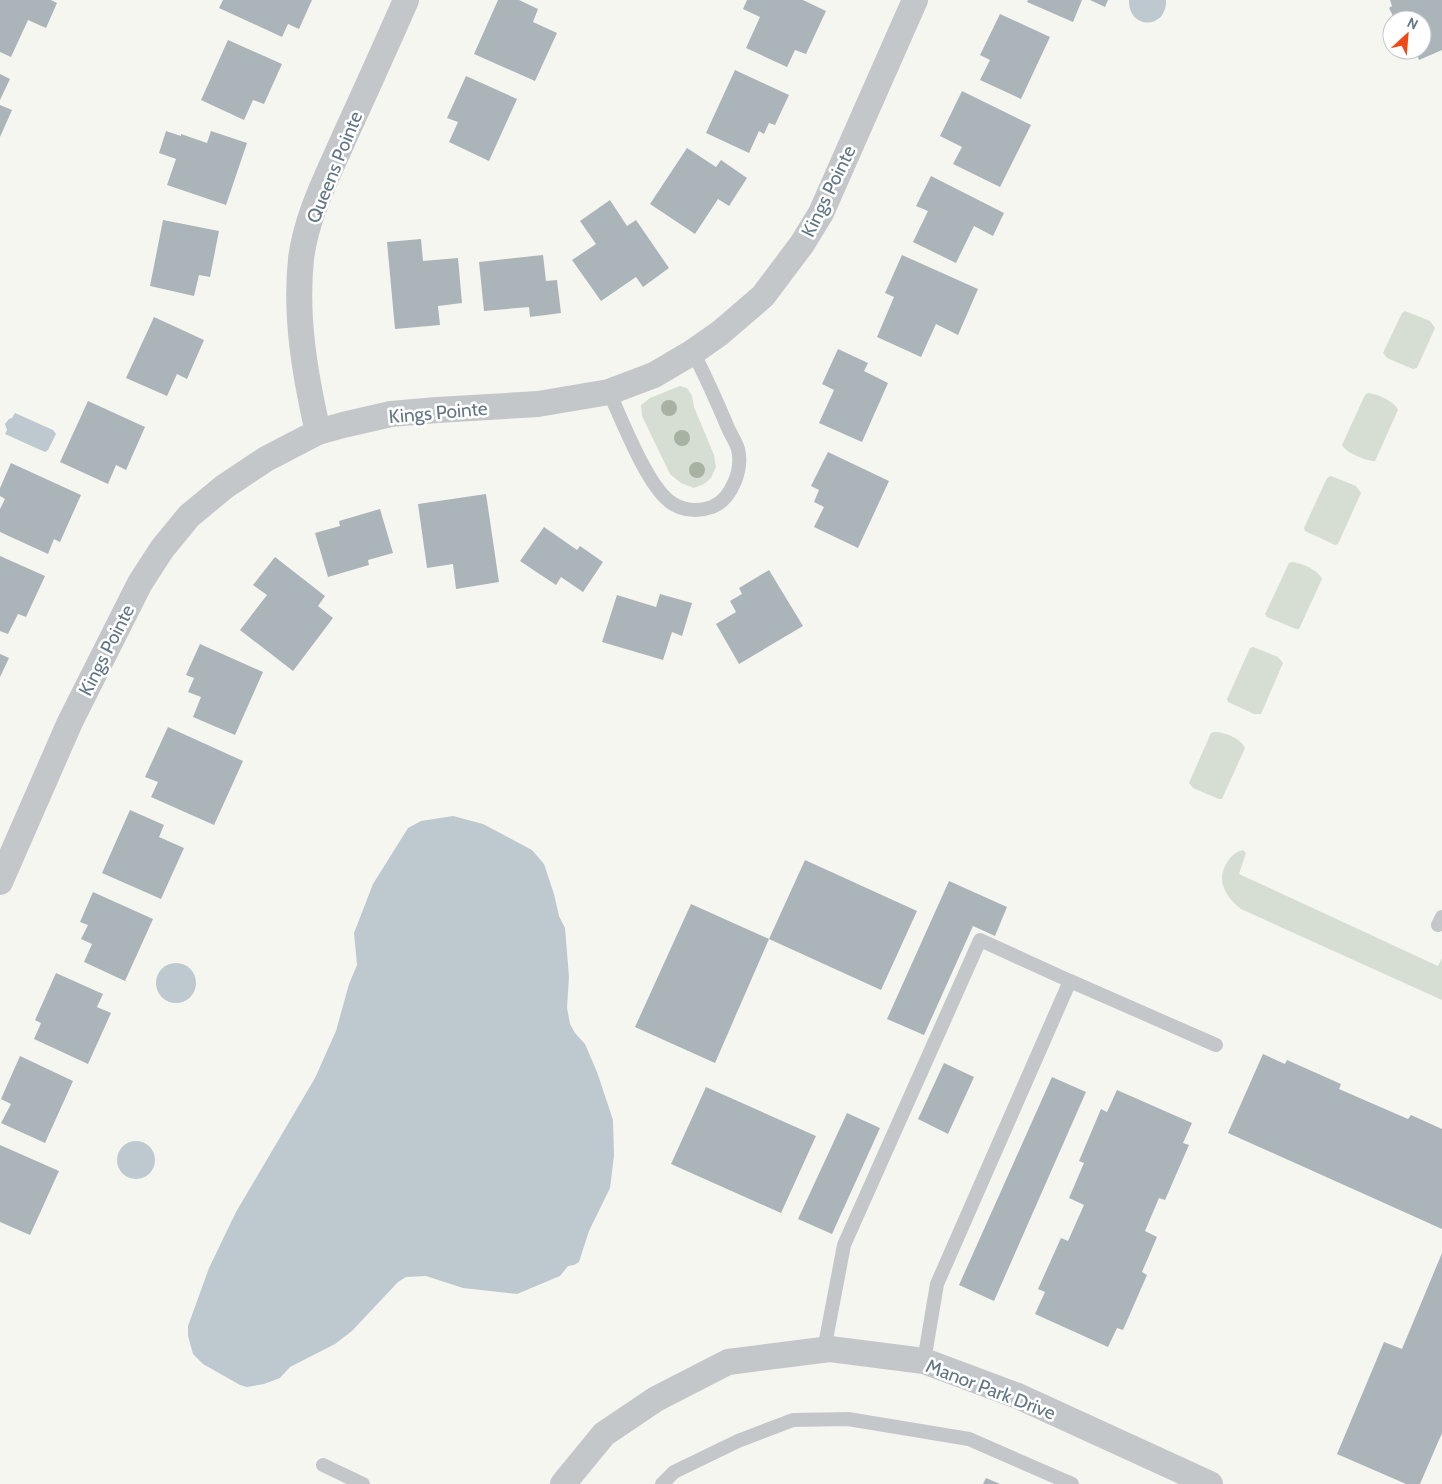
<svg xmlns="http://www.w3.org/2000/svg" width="1442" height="1484" font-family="Cabin,sans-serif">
<rect width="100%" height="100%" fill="#f6f6f1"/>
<g fill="#d6ddd2">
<polygon points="1405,311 1430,321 1435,328 1417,368 1413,369 1387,358 1383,353 1402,313"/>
<polygon points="680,386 687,388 692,396 694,407 714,455 716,467 711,478 704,484 694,488 681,483 670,474 642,416 641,405 650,398"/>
<path d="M1368 393C1378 394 1394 401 1398 410L1375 461C1366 461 1346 453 1342 445L1365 395Z"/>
<polygon points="1331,476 1356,486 1361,493 1338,544 1335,545 1305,531 1304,528 1327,478"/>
<path d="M1292 562C1302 563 1318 570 1322 579L1299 629H1296L1267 617 1265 614 1289 563Z"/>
<polygon points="1253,647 1278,657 1283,663 1261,714 1254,714 1228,702 1227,699 1250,648"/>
<path d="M1215 732C1225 732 1241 739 1245 748L1222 799H1219L1193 788 1189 783 1211 733Z"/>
<path d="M1243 850 1246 853 1239 874 1438 966 1442 958V1000L1241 909C1225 897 1215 879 1228 861 1232 855 1236 852 1243 850Z"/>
</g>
<g fill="#bdc9ce">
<path d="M1129 0H1166C1167 30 1128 30 1129 0Z"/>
<polygon points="15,413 53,430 56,434 48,450 45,452 5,434 7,430 5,424 9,419 12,418"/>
<polygon points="453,816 483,824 532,850 544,864 554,894 559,916 565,928 569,977 567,1008 570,1024 575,1033 585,1044 597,1072 613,1120 614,1156 610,1188 589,1231 579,1262 574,1265 568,1266 560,1276 517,1294 463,1288 426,1276 406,1277 398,1282 352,1331 335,1344 290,1367 280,1378 264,1384 247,1387 240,1385 203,1364 193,1354 188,1336 188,1326 209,1268 236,1212 315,1078 336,1031 349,984 357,965 354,933 373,884 408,828 421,821"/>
<circle cx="176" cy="983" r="20"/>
<circle cx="136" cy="1160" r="19"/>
</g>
<g fill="#abb4b9">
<polygon points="0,0 51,0 57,3 46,28 28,20 11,57 0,52"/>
<polygon points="223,0 312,0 299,29 288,24 282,37 219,8"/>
<polygon points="498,0 519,0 538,9 533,22 557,33 535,81 474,54"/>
<polygon points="747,0 803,0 826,11 806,54 795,50 787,67 746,48 760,17 743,9"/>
<polygon points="1028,0 1082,0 1073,22 1027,2"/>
<polygon points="1090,0 1108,0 1105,7"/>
<polygon points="1390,0 1442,0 1442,50 1419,60 1415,50 1422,50 1422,20 1395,20 1389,8 1392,6"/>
<polygon points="1000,14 1050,37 1021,99 980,80 990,60 980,55"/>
<polygon points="228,40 282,64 264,104 253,100 244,120 201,100"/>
<polygon points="735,70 789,95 775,125 769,123 764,134 759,131 749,153 706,133"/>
<polygon points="0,74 10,79 0,100"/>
<polygon points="466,76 517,99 489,161 449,142 458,122 447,118"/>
<polygon points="962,91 1031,125 1000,187 953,164 962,147 940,136"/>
<polygon points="0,105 12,110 0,137"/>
<polygon points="166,131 181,136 181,134 207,143 211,131 247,143 226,205 167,185 176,159 159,153"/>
<polygon points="687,148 716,167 721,160 747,178 729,206 718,199 695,234 650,204"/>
<polygon points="931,176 1004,213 993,236 974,226 956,263 913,242 928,211 916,206"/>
<polygon points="610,200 627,226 636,220 669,268 643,287 636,277 601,301 572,260 596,244 580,221"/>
<polygon points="163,220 219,231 210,277 199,275 194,296 150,286"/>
<polygon points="421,239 423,261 458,258 462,303 438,306 440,325 395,329 387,242"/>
<polygon points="543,255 546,281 557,280 561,313 530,317 529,307 484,311 479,262"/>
<polygon points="902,255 978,289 958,335 936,324 921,357 877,337 894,297 885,293"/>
<polygon points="154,317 204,340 187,379 177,374 167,396 126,378"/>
<polygon points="838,349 868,363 864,371 888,383 862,442 819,423 834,390 822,384"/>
<polygon points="88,401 145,427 126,470 116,465 108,484 60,462"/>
<polygon points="828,452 889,481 858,548 814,527 824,507 814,502 819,490 811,486"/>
<polygon points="11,463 81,495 60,542 54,539 48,554 0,532 0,509 5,499 0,496 0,488"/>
<polygon points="486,494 499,582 456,589 453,564 427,568 418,504"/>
<polygon points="380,509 393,553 368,560 369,565 328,577 315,533 340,526 339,521"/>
<polygon points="544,527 577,550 580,546 603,562 583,592 561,577 556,585 520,561"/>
<polygon points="0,556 45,576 26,617 18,614 8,634 0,631"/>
<polygon points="275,557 325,596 318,606 333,618 293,671 240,630 267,595 253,585"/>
<polygon points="769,570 803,626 739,664 716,624 736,612 730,601 742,594 739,588"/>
<polygon points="660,594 692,603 682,636 672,632 663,660 602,642 617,595 656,607"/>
<polygon points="200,644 263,672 235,735 193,717 201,697 188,692 194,678 186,675"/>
<polygon points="0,654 9,658 0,677"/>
<polygon points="168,727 243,761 214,825 151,797 158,782 145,777"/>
<polygon points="130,810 164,825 159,837 184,848 161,899 102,873"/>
<polygon points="805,860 917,911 881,990 769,939"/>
<polygon points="949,881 1007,907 995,936 973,926 924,1035 887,1019"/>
<polygon points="93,892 153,919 125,981 84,962 92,944 81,939 88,925 80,922"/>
<polygon points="691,904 769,939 715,1063 635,1027"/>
<polygon points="56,973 103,994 97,1007 111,1013 88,1064 34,1039 41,1023 35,1020"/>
<polygon points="1263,1054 1285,1064 1287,1060 1341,1084 1339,1089 1408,1119 1411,1115 1442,1129 1442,1229 1228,1133"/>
<polygon points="20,1056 73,1081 45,1143 1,1123 11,1104 1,1099"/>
<polygon points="944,1063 974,1077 948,1134 918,1119"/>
<polygon points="1052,1077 1086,1092 994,1301 959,1285"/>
<polygon points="706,1087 816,1136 781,1213 671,1164"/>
<polygon points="1117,1090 1192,1123 1183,1143 1189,1145 1165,1200 1159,1198 1145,1231 1157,1237 1142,1272 1147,1275 1123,1330 1117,1328 1108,1347 1035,1314 1045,1292 1038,1289 1061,1238 1068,1241 1084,1205 1069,1198 1084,1163 1079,1161 1101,1109 1107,1112"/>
<polygon points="847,1113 880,1128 832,1234 798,1219"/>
<polygon points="0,1145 59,1171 30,1235 0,1222"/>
<polygon points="1442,1253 1442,1433 1420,1484 1406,1484 1337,1454 1384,1342 1402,1349"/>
<polygon points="986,1478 1000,1484 983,1484"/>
</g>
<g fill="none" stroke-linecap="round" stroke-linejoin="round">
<g stroke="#c3c7ca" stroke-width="14">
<path d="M609 392C622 420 646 483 669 501 681 511 698 512 712 507 732 499 743 469 738 449 736 442 731 435 728 428 717 402 706 377 693 352"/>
<polyline points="1438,925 1442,917"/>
<polyline points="824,1350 844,1245 980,940 1070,981"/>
<polyline points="924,1361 937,1284 1070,981 1216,1045"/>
<polyline points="323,1465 363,1484"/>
<polyline points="662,1484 674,1472 738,1441 793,1420 848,1419 969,1439 1072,1484"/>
</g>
<g stroke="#c3c7ca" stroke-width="26">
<path d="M318 432C305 375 295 317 301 259 306 217 327 177 344 138 365 92 386 46 406 0"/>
<polyline points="0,882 70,722 140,583 162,549 189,516 224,487 266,459 318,432 343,425 391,414 437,410 538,404 609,392 654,375 693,352 720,333 763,296 802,244 821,213 915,0"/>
<polyline points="563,1484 604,1434 656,1399 728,1362 830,1349 924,1361 1018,1396 1210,1484"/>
</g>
</g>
<g fill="#a7b2a2">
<circle cx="669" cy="408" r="8"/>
<circle cx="682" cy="438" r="8"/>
<circle cx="697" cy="470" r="8"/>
</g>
<g text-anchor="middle" stroke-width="5" stroke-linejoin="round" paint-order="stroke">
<g font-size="19" fill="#627685" stroke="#fff">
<text transform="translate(334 167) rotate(-68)" y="7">Queens Pointe</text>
<text transform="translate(828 191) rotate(-64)" y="7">Kings Pointe</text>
<text transform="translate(438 412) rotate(-5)" y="7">Kings Pointe</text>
<text transform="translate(106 650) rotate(-63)" y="7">Kings Pointe</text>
<text transform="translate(991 1389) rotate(21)" y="7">Manor Park Drive</text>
</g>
</g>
<g transform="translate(1407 35) rotate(26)"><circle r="24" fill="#ffffff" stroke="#c0c8ce"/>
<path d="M0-4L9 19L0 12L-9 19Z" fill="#ef4918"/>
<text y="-8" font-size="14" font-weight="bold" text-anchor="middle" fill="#627685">N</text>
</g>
</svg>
